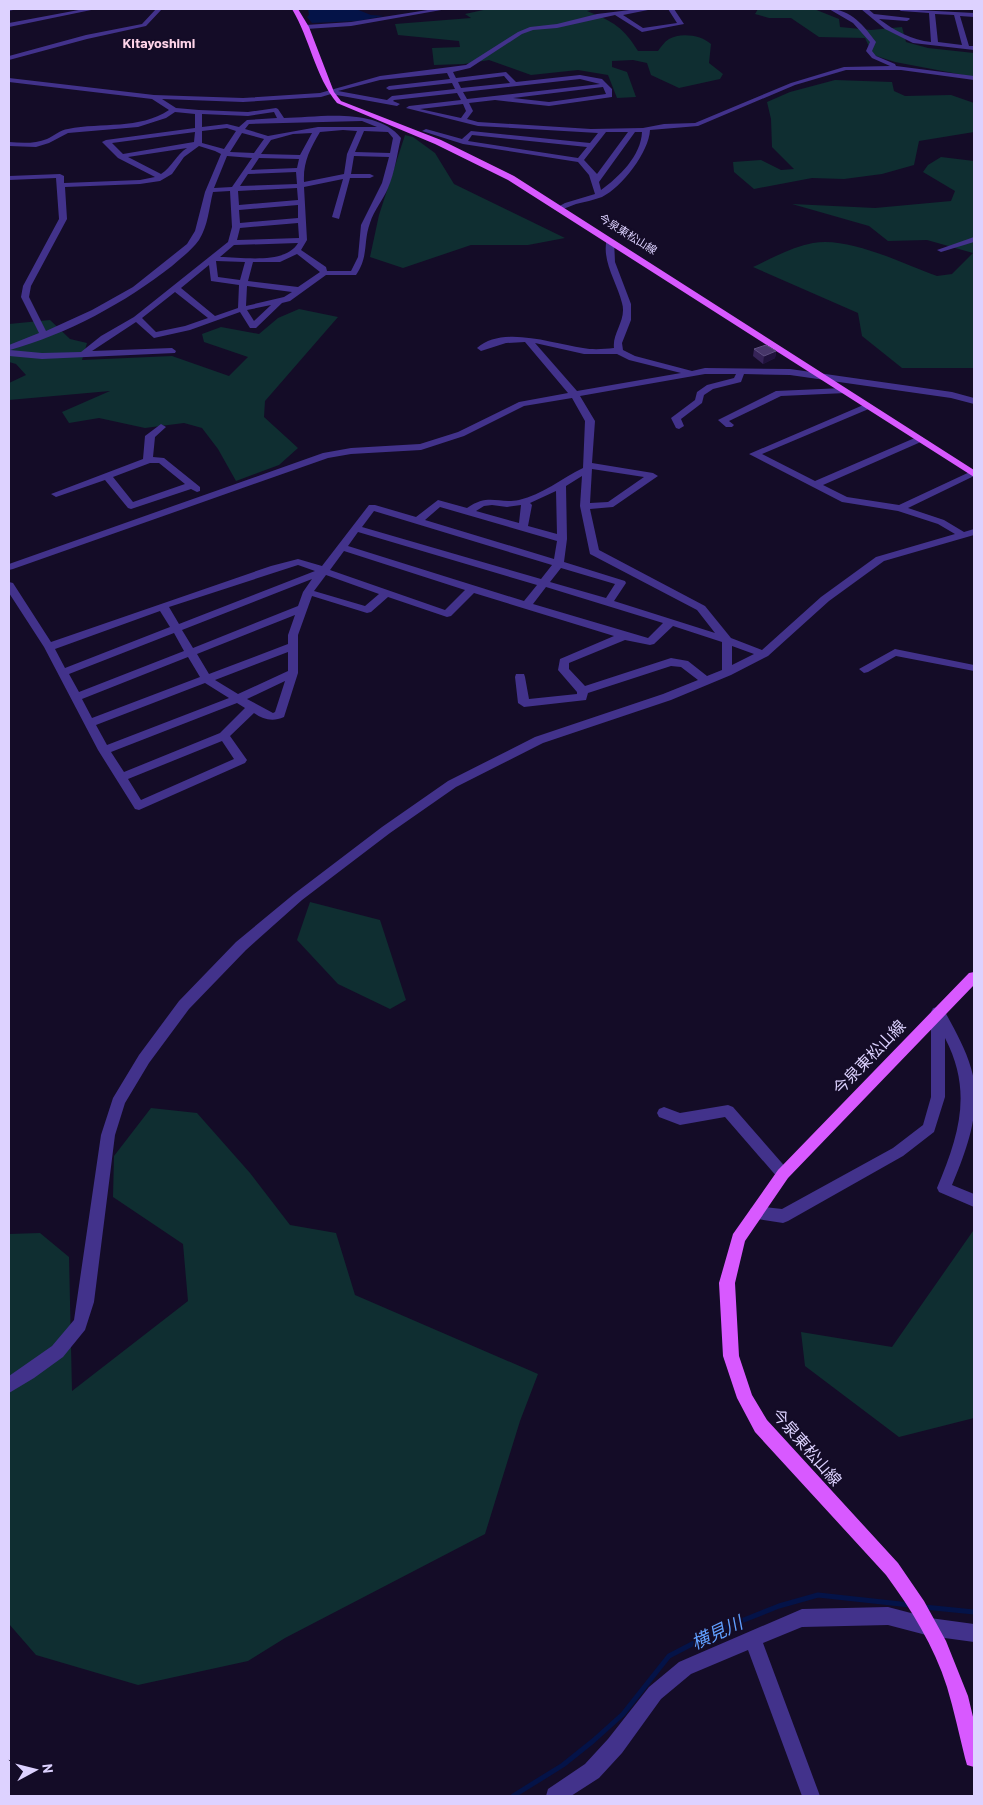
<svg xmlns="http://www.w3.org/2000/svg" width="983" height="1805" font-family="Barlow,'Noto Sans JP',sans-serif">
<rect width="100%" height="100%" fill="#140c27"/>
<g fill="#0f2e31">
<path d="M488 9H596L587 11C614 22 623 27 638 51H658C661 47 664 42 669 39 680 32 702 35 711 44L709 63 723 74 720 79 679 88 651 75 647 63 633 60 612 61V67L627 72 636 97 617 98 608 75 578 70 531 75 489 60 464 64 434 65 432 48 460 47 459 41 398 35 395 24 471 18 465 14Z"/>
<polygon points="758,9 814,9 839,19 840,27 871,30 902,27 906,42 928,48 974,53 974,77 895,62 873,55 865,38 819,37 791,18 769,18 755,14"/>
<polygon points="835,80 892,82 894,91 905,96 951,95 974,103 974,132 919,141 914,165 882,174 844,179 812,178 754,189 734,172 733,162 761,160 781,170 794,169 772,147 771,119 767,102 790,92"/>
<polygon points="405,135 413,137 435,153 454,184 565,238 528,245 471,245 403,268 370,257 379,215"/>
<path d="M941 157 974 161V368H902L862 336 858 313 753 267C772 258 792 247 813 243 849 236 903 264 937 276L952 274 973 253 927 240 888 241 869 226 792 204 875 208 951 201 955 191 923 172 928 165Z"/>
<polygon points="299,309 338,317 265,401 264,417 298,448 279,465 236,481 218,449 202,428 184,423 145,428 99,418 69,423 62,412 110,391 9,400 9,383 26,375 16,364 9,362 9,324 50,320 70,339 87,343 82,360 172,356 229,376 248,357 204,342 202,334 221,327 259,334 278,318"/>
<polygon points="310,902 380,920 406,1000 390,1009 338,984 297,940"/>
<polygon points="151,1108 197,1113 250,1173 290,1225 336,1233 355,1295 538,1374 520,1421 485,1534 285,1638 248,1661 138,1685 36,1655 9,1624 9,1234 40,1233 69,1257 72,1391 188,1301 183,1244 113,1197 114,1156"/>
<polygon points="973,1231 974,1418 899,1437 805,1366 801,1332 892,1347"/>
</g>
<polygon fill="#041348" points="308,9 356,9 371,15 384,16 358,21 312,23 307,17 309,15"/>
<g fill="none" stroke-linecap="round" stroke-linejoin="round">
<g stroke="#041348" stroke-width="5">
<polyline points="924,1607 974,1612"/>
<polyline points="513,1796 563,1765 593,1741 623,1714 669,1656 721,1629 779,1606 818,1595 910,1605"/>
</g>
<g fill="#42328b" fill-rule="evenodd">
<polygon points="9,9 17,9 9,11"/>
<polygon points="84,9 96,9 9,27 9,23"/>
<polygon points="156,9 162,9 146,26 87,39 9,60 9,56 86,35 142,24"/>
<polygon points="434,9 447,9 351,26 306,29 303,27 306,25 351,22"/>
<path d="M638 9H653L623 15 643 28 677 23 668 9H674L684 24 642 32 615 15 557 28 533 30 522 34 470 68 453 72 456 78 506 72 516 82 580 75 602 79 612 89V97L549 106 495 100 469 103 473 111 467 119 478 122 591 129 643 128 664 124 695 123 791 83 844 67 890 66 872 58 866 51 870 42 853 23 829 9C851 9 864 26 876 42L872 51 876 56 895 64 896 66 974 76V80L901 70H846L795 85 698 126 650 130C649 152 622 187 602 197 594 200 584 202 576 204 570 206 564 209 558 211L554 209 565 203 595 194 589 175 578 162 463 144 422 131 426 129 462 139 471 131 590 143 598 133 478 126 406 108 409 106 461 100 457 93 394 100 393 101 400 104 397 106 331 94 321 97 243 102 162 99 176 108 199 110 248 112 276 108 278 109 284 118C319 117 377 107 401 138 397 154 395 172 388 188 383 200 374 210 370 223 363 242 369 256 356 275H326L290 301 282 303 256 328H250L240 312 190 330 154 338 136 322 92 351 172 348 176 351 175 353 42 359 9 356V345L39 333 21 297 23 286 59 219 56 178 9 180V176L60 174 64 176V183L140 180 155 177 118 158 102 142 106 140 195 128V114L175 112 166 118 138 127 68 133 49 143 36 147 9 146V142C21 143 35 144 47 139 54 136 60 130 68 129 102 122 139 130 169 110L152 99 9 82V78L154 95 243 98 320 93 380 76 466 65 518 32 530 27 557 24 597 14ZM447 73 450 79 389 86 386 88 389 90 452 83 455 89 392 96 387 100 338 91 380 80ZM504 76 510 83 461 88 458 82ZM580 79 600 84 467 99 463 92ZM603 87 606 94 549 102 513 98ZM463 104 466 111 461 118 420 109ZM274 112 277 118 247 120 239 127 227 124 202 127V114L248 116ZM362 121 377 127H318L268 136 245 129 249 124ZM227 128 236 131 224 149 202 143V131ZM343 130 357 131 347 154 344 174 304 182C303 162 310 149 320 132ZM364 131 388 132 393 138 390 153 355 152ZM195 132 194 142 123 154 112 143ZM606 132H628L597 174 584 160ZM635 132H642C641 156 619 177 601 190L599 182ZM242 133 264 139 254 153 230 152ZM312 133 300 155 261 154 271 140 293 134ZM472 135 587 147 578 158 468 141ZM199 146 215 151 221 154 205 192 195 231 187 244 133 287 92 310 46 331 29 297 31 286 67 219 65 187 140 184 160 181 172 174 184 157ZM187 148C176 155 172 167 161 174L128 157ZM227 156 252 158 232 187 214 188ZM354 156 389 157 382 183 361 225 358 257 351 271H327L326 267 301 250 307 240 304 187 343 179 332 217 339 219 350 178H370L374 176 370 174H351ZM259 158 299 159 297 168 251 170ZM296 172 297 184 240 186 248 174ZM297 188 298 200 239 205 238 191ZM230 191 232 227 228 242 134 317 101 336 81 352 42 353 10 350C67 334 125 303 172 266 181 258 192 250 199 240 208 226 209 208 213 192ZM298 205V218L240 223 239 210ZM298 223 299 238 237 240 240 228ZM298 243C285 265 242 257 220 257L234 245ZM297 254 320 272 298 287 248 281 253 262H280ZM216 261 245 262 240 280 218 277ZM209 265 211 281 239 285 238 308 215 316 181 288ZM247 286 292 292 284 297 246 306ZM175 292 208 318 185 326 156 332 142 318ZM271 305 254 321 247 310Z"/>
<path d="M861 9H868L874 14 909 18 910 19 907 21 879 19C895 31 912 40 931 42L929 13 901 11 898 9 974 13V17L960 16 969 46H974V50L913 43 885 29ZM935 14 954 15 962 45 938 42Z"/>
<polygon points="974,237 974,242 941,252 937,250"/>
<path d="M607 238 614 240 615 262 631 304V320L622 343 623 350 635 356 692 371 705 368 790 369 952 392 974 398V404L951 398 790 375 744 374 741 382 713 389 704 395 702 403 681 419 684 426 679 429 676 428 671 418 695 400 697 392 707 385 734 378 736 374H705L580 396 595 421 592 463 653 473 658 476 613 507 590 509 599 550 705 606 731 638 762 650 821 597 876 557 955 534 938 524 898 511 842 502 749 454 868 403 873 406 871 408 762 454 815 481 917 437H923V441L823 485 847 497 899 505 974 470V476L908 508 944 520 964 532 974 529V535L884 561 829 601 768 656 731 675 671 700 543 743 456 787 390 833 302 900 246 950 189 1009 149 1063 125 1103 115 1135 94 1302 85 1330 63 1357 34 1378 9 1393V1376L52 1346 74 1320 101 1135 113 1098 139 1055 179 1001 236 942 294 894 382 827 448 781 535 737 663 694 698 680 681 667 671 666 588 693 586 700 524 707 518 703 515 677 516 674H524L525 677 529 699 577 694V692L558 670 560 659 614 636 474 593 451 616 447 617 388 597 371 612 367 613 312 596 298 635V673L284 717C273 722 264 720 254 713L230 736 247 760 245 763 139 810 135 809 98 750 44 647 9 593V582L13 583 51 642 271 566 298 559 322 566 369 505H375L416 517 438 500 467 508C489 493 497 504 519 500 542 495 562 478 583 468L585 421 572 398 524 406 464 436 421 450 351 454 328 458 13 569 9 570V564L323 453 351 448 420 444 458 432 519 402 568 393 525 342 506 343 481 351 477 348C503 325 553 344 583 348 593 350 604 349 614 348 612 333 627 320 622 303 617 282 601 261 607 238ZM535 343 584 354H617L629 360 681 373 577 391ZM592 469 644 477 608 502 590 503ZM582 476 580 506 590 554 697 610 715 633 614 601 626 583 625 581 564 562 567 539 566 486ZM556 491 557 534 528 526 532 505 530 503ZM492 505 507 507 521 505 519 523 476 511 484 506ZM440 507 557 541 554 559 425 520ZM374 511 552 565 541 579 362 527ZM358 532 537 585 524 601 348 546ZM344 551 465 590 445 610 330 570ZM298 565 315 571 179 624 169 607ZM561 568 615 584 606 598 550 582ZM326 575 379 594 365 606 314 591ZM312 579 303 592 298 606 193 648 182 630ZM546 587 663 623 648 638 533 604ZM160 611 170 627 65 668 55 649ZM295 615 288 635V644L209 674 197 654ZM673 626 722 642V670L707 676 688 661 671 658 585 686 569 669V663L625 640 650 645 654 644ZM174 633 184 651 79 692 69 674ZM732 646 754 654 732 665ZM288 652V671L238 694 215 680ZM188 657 200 677 92 718 82 699ZM285 681 275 712 273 713 247 699ZM205 683 229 698 107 745 96 725ZM237 703 245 708 220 733 124 772 111 752ZM222 741 234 759 141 800 128 779Z"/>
<polygon points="843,388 846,389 846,393 781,396 729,421 734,425 732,427 726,427 718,420 776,391"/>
<path d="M161 424 166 427 155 437 153 457 164 458 200 487V491L197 492 191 489 131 509 128 508 105 480 59 496 56 497 51 494 143 459 145 436ZM150 463H159L185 484 133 502 113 477Z"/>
<polygon points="895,649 974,665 974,671 896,656 868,672 864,673 859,669"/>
<path d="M938 1007 943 1008C953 1027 965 1047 971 1068 983 1107 967 1149 952 1185L974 1194V1207L939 1192 937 1188C959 1135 973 1092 945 1038V1097L934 1132 903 1156 788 1221 783 1223 751 1218 749 1213 751 1208 756 1206 782 1209 893 1148 923 1125 931 1097V1012L933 1008Z"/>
<polygon points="728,1105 733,1107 788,1170 790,1174 788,1178 783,1180 778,1178 725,1117 680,1125 659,1117 657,1113 659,1109 664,1107 680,1113"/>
<polygon points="888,1607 930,1618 974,1624 974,1642 930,1636 888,1625 802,1627 763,1643 820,1796 802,1796 748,1650 691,1674 661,1699 622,1753 599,1778 571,1796 546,1796 548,1789 585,1764 608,1739 649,1687 679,1662 802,1609"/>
</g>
<g fill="#d859ff" fill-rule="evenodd">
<path d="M292 9H298L309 27 334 92 341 101 441 140 514 176 974 470V477L508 180 435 144 337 103C315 76 310 39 292 9Z"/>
<path d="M974 972V985L788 1178 745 1241 735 1283 739 1356 752 1395 767 1420 898 1563 924 1601 946 1641 968 1696 974 1721V1767L967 1765 965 1758C959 1734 954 1710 947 1687 934 1646 911 1609 886 1575L755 1432 737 1398 723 1356 719 1283 733 1234 778 1170 969 973Z"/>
</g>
</g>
<polygon fill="#352357" points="754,349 776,351 775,358 763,364 753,356"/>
<polygon fill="#20123c" points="776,351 775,358 763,364 764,356"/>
<polygon fill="#473669" stroke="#5e4e80" points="766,345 776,351 764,356 754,349"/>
<g text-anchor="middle" stroke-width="4" stroke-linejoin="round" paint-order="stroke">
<g font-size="11" fill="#ddd2ff" stroke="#140c27">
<text transform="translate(628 234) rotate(32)" y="4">今泉東松山線</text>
</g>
<g font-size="14" font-weight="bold" fill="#ffd4e9" stroke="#140c27">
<text x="159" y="48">Kitayoshimi</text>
</g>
<g font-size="16" fill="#ddd2ff" stroke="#140c27">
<text transform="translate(869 1057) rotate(-46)" y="6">今泉東松山線</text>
<text transform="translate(807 1447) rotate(49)" y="6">今泉東松山線</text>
</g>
<g font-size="18" font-style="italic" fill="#609fff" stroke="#140c27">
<text transform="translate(717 1633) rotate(-25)" y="6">横見川</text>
</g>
</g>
<rect width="983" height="1805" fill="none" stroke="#ddd2ff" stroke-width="20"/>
<g transform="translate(35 1770) rotate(83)" stroke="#140c27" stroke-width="4" paint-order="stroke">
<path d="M0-4L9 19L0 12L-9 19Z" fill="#ddd2ff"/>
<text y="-8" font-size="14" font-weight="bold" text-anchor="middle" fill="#ddd2ff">N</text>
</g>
</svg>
